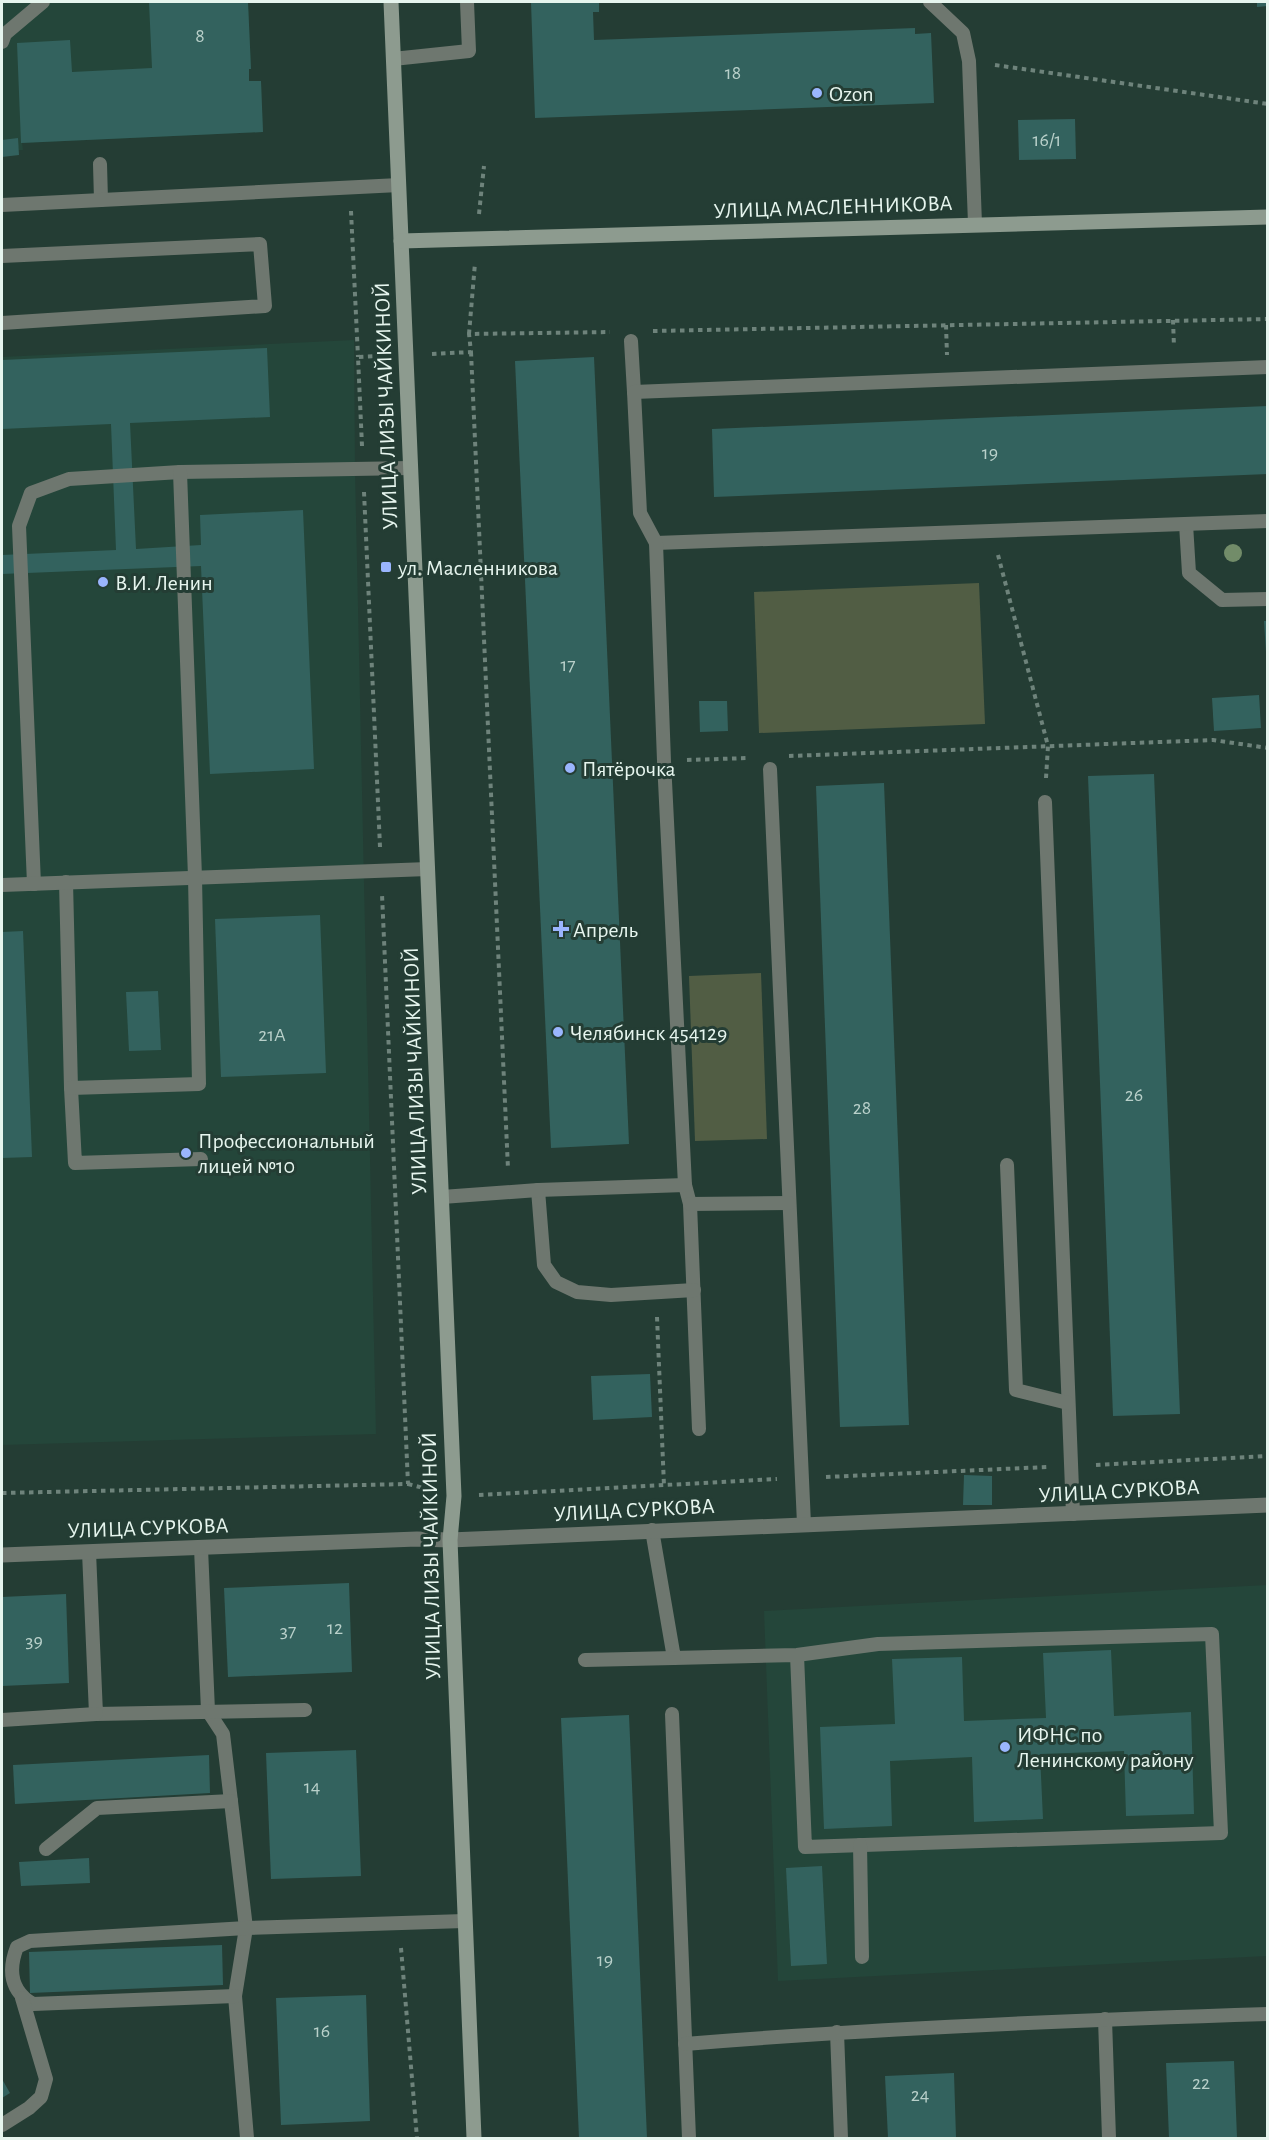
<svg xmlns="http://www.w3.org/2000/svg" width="1269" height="2140" font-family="'Alegreya Sans',sans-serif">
<rect width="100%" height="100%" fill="#243d34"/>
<g fill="#24463a">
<polygon points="2,2 248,2 251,69 249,69 249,81 261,81 263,132 22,143 23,150 2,151"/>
<polygon points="354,340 355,470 376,1434 2,1445 2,357"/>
<polygon points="1267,1585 1267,1956 778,1981 764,1611"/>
</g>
<g fill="#515d44">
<polygon points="979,583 985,724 759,733 754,592"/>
<polygon points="761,973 767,1139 695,1141 689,976"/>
</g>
<g fill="#33625e">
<polygon points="149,2 248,2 251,69 249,69 249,81 261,81 263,132 21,143 17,43 70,40 72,72 152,68"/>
<polygon points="531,2 599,2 599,12 593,12 594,40 915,28 915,34 931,33 934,103 535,118"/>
<polygon points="1257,2 1268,2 1268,6 1257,7"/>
<polygon points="1075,119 1076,159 1019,160 1018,120"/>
<polygon points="18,138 19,155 2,157 2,140"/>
<polygon points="267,348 270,417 130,423 136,549 201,545 200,515 303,510 314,769 210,774 201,566 2,574 2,555 116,550 111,424 2,429 2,360"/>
<polygon points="594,357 629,1144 551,1148 515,361"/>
<polygon points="1268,406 1268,474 714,497 712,429"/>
<polygon points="1264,621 1268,621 1268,652 1266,652"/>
<polygon points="1259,695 1261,728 1214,731 1212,698"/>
<polygon points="699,701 727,701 728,731 700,732"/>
<polygon points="1154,774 1180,1414 1113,1416 1088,776"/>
<polygon points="884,783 909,1425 840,1427 816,786"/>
<polygon points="320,915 326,1073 221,1077 215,919"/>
<polygon points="23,931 32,1157 2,1158 2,932"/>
<polygon points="158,991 161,1050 129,1051 126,992"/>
<polygon points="650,1374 652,1417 593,1420 591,1376"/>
<polygon points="964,1475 992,1476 992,1505 963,1505"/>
<polygon points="349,1583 352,1672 228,1677 224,1588"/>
<polygon points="66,1594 69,1683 2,1686 2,1597"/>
<polygon points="1111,1650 1114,1716 1191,1712 1194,1814 1126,1816 1124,1751 1040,1754 1043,1819 974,1822 972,1757 890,1761 892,1826 824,1829 820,1727 895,1724 892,1659 962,1657 964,1721 1046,1718 1043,1653"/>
<polygon points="629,1715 647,2138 579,2138 561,1718"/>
<polygon points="356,1750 361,1876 271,1879 266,1753"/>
<polygon points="209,1755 210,1793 15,1804 13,1765"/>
<polygon points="89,1858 90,1883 21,1886 19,1862"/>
<polygon points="822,1866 827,1964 791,1966 786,1868"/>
<polygon points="222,1945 223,1985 30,1993 29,1952"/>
<polygon points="366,1995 370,2121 281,2125 276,1998"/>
<polygon points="1234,2061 1237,2138 1169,2138 1166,2063"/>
<polygon points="954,2073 956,2138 888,2138 885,2076"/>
<polygon points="2,2079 10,2093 2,2098"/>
</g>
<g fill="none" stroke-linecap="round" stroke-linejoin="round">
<g stroke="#6e837b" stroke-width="4" stroke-dasharray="4.5 4.5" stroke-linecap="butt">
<polyline points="995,65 1268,104"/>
<polyline points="351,211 358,357"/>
<polyline points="479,214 484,166"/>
<polyline points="1173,320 1174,347"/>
<polyline points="946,325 947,355"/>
<polyline points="653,331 1268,319"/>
<polyline points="469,334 475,263"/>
<polyline points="471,352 508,1169"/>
<polyline points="432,354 471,352 469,334 610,332"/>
<polyline points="362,446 358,357 380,356"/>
<polyline points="364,492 380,847"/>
<polyline points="998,555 1048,746 1046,778"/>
<polyline points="789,756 1213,740 1268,748"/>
<polyline points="687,760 749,758"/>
<polyline points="657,1317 664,1486"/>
<polyline points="1096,1465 1268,1456"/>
<polyline points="826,1477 1047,1467"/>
<polyline points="408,1484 427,1489"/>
<polyline points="2,1493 408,1484 382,894"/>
<polyline points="479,1495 777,1479"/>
<polyline points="401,1948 417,2138"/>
</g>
<g stroke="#6e776f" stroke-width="14">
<polyline points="930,2 963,33 969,61 975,224"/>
<polyline points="2,42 5,34 43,2"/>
<polyline points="393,59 469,51 467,2"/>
<polyline points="100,164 101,200"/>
<polyline points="2,205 399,185"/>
<polyline points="2,256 260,244 265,306 2,323"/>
<polyline points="631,341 634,392"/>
<polyline points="1186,524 1189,573 1222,600 1268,599"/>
<polyline points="656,543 1268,521"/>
<polyline points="770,769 804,1524"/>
<polyline points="1045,802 1073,1514"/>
<polyline points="66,882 71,1088 75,1163 201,1159"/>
<polyline points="34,884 19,526 31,493 69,479 180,472 410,468"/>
<polyline points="2,885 428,869"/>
<polyline points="71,1088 199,1084 195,877 180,472"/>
<polyline points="1007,1165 1016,1390 1068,1403"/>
<polyline points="685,1185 690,1204 699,1429"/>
<polyline points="538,1190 544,1265 556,1282 577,1292 611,1295 694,1290"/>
<polyline points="442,1197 538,1190 685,1185 664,761 656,543 640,513 634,392 1268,367"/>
<polyline points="690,1204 789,1203"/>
<polyline points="652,1530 674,1658 797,1655 878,1644 1212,1634 1221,1833 805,1847 797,1655"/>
<polyline points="201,1548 208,1711 223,1734 246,1928 235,1996 247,2138"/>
<polyline points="89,1552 96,1714 305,1710"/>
<polyline points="585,1660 674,1658"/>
<polyline points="672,1714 689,2138"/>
<polyline points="2,1720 96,1714"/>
<polyline points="860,1845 862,1957"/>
<polyline points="46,1849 97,1808 231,1801"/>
<path d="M235 1996 33 2004C10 1991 8 1970 17 1947L30 1941 246 1928 464 1921"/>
<polyline points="1105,2019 1109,2138"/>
<polyline points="837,2032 841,2138"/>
<path d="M685 2044C879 2028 1073 2020 1268 2014"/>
<polyline points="2,2125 29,2108 41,2097 46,2079 22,1998"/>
</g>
<polyline stroke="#6e776f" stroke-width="15" points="2,1555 417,1539 450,1540 1268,1505"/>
<g stroke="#8d9b8f" stroke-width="15">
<polyline points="391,2 454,1496 450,1540 474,2138"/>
<polyline points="401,241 1268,217"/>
</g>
</g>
<circle fill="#728c69" cx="1233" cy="553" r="9"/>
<g fill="#9ab5fd" stroke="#243d34" stroke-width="2">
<circle cx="817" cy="93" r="6"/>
<rect x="380" y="561" width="12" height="12" rx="3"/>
<circle cx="103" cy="582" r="6"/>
<circle cx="570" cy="768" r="6"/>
<path d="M558 920h6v6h6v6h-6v6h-6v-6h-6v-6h6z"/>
<circle cx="558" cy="1032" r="6"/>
<circle cx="186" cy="1153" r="6"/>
<circle cx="1005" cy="1747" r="6"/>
</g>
<g text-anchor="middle" stroke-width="6" stroke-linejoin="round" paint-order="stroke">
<g font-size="20" fill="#b9d0ca">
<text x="200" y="42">8</text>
<text x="733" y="79">18</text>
<text x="1047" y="146">16/1</text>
<text x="990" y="459">19</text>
<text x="568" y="671">17</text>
<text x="272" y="1041">21А</text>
<text x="1134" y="1101">26</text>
<text x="862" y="1114">28</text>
<text x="335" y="1634">12</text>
<text x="288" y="1637">37</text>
<text x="34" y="1647">39</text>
<text x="312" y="1793">14</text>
<text x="605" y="1966">19</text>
<text x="322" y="2037">16</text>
<text x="1201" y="2089">22</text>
<text x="920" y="2101">24</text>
</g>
<g font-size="22" fill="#e6f5ee" stroke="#243d34" text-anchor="start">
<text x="829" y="101">Ozon</text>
<text x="398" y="575">ул. Масленникова</text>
<text x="115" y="590">В.И. Ленин</text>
<text x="582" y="776">Пятёрочка</text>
<text x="573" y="937">Апрель</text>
<text x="570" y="1040">Челябинск 454129</text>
<text x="198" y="1148">Профессиональный<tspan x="198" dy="25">лицей №10</tspan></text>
<text x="1017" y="1742">ИФНС по<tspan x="1017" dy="25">Ленинскому району</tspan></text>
</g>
<g font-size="22" fill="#e6f5ee" stroke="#243d34">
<text transform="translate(833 206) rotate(-2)" y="8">УЛИЦА МАСЛЕННИКОВА</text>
<text transform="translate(385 406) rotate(-92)" y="8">УЛИЦА ЛИЗЫ ЧАЙКИНОЙ</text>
<text transform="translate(414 1071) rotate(-92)" y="8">УЛИЦА ЛИЗЫ ЧАЙКИНОЙ</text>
<text transform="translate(1119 1490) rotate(-3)" y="8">УЛИЦА СУРКОВА</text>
<text transform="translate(634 1509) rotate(-3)" y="8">УЛИЦА СУРКОВА</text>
<text transform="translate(148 1527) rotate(-2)" y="8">УЛИЦА СУРКОВА</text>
<text transform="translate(430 1556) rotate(-91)" y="8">УЛИЦА ЛИЗЫ ЧАЙКИНОЙ</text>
</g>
</g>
<rect width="1269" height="2140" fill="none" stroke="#e6f5ee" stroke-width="6"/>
</svg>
